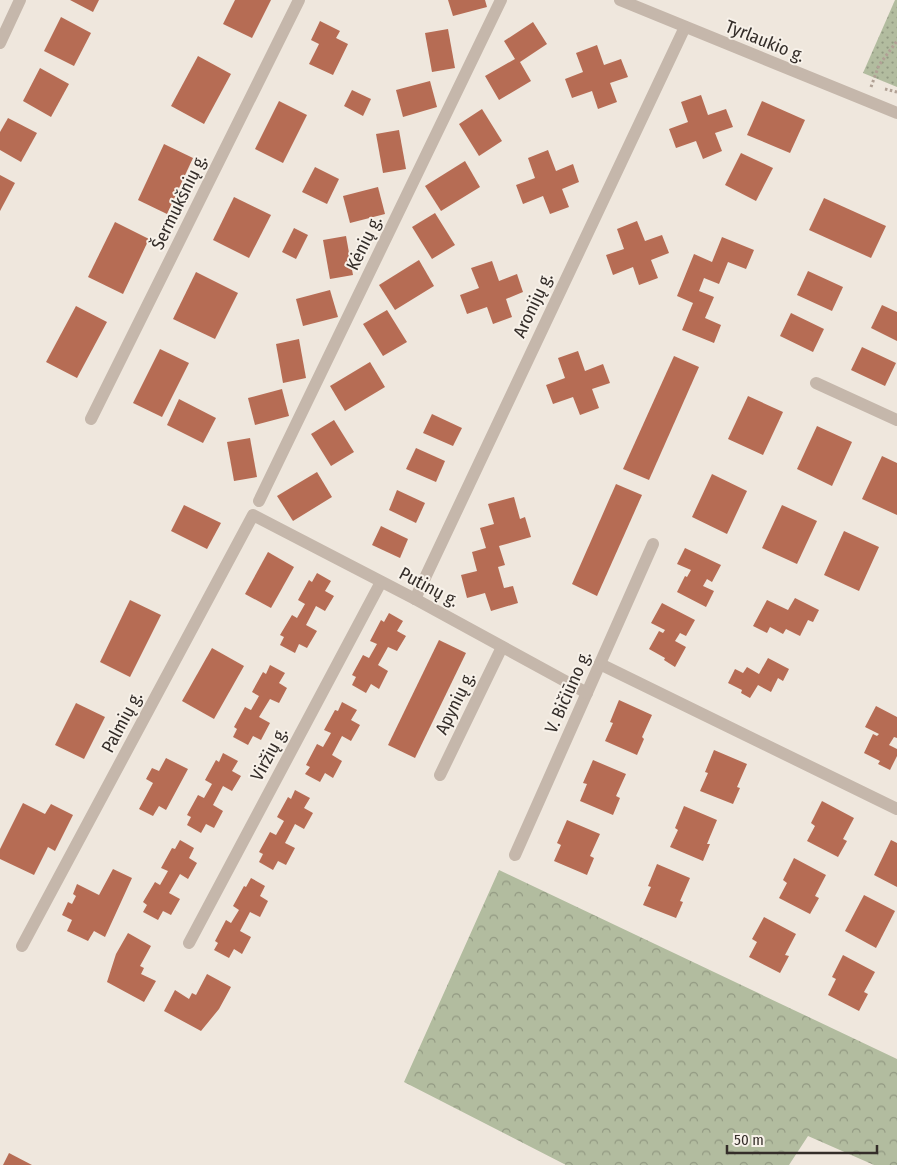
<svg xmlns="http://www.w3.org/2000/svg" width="897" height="1165" font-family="'Fira Sans Condensed',sans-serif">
<defs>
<pattern id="grass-dots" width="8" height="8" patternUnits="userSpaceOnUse" patternTransform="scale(1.25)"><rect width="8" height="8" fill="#b2bc9f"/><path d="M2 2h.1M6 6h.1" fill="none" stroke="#929982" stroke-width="1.8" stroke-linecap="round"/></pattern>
<pattern id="forest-crowns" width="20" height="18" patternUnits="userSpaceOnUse" patternTransform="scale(1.25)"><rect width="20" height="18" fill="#b2bc9f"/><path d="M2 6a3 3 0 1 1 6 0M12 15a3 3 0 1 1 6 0" fill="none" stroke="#929982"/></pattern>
</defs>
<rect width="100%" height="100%" fill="#efe7dd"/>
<polygon fill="url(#grass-dots)" points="895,0 897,0 897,87 863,73"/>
<polygon fill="url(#forest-crowns)" points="499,870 897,1059 897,1165 874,1165 808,1136 789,1165 566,1165 404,1082"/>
<g fill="#b66c54">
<polygon points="70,0 99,0 93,12"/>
<polygon points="235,0 271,0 252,38 223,24"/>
<polygon points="448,0 485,0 487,7 453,16"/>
<polygon points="61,17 91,33 74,66 44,51"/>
<polygon points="320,21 340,31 336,38 348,44 333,75 309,64 319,44 311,40"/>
<polygon points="533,22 547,44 520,62 531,81 499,100 485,76 515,59 504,41"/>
<polygon points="448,29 455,68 432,72 425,33"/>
<polygon points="597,45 604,65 621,59 628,77 610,83 617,102 598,109 592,91 572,98 565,79 583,72 576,53"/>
<polygon points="198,56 231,74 204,124 171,106"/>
<polygon points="40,68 69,84 51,117 23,101"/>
<polygon points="430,81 437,107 403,117 396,90"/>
<polygon points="352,90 371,99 363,116 344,106"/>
<polygon points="701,95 708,115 726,109 733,127 715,133 722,151 703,159 696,141 676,148 669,129 688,122 681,102"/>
<polygon points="279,101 307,115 283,163 255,149"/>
<polygon points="762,101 805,120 790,153 747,135"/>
<polygon points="482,109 502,141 479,156 459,124"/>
<polygon points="8,118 37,133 21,162 0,150 0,132"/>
<polygon points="399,130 406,169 383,173 376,134"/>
<polygon points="164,144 193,158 167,214 138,200"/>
<polygon points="548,150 556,171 573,164 579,182 562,189 569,207 550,214 543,196 523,204 516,185 535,178 528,158"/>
<polygon points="741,153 773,168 756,201 725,185"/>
<polygon points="465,161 480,187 441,211 425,186"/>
<polygon points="315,167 339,179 327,204 302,192"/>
<polygon points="0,175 15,183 0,211"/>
<polygon points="378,187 385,214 350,223 343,196"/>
<polygon points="234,197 271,215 249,258 213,240"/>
<polygon points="824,198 886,226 871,258 809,230"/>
<polygon points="435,213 455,245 432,259 412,227"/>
<polygon points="637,221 645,241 662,235 669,253 651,260 658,278 639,285 633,267 613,275 606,255 624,249 617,229"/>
<polygon points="115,222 149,239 123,294 88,277"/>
<polygon points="294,228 308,235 296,259 282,252"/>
<polygon points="346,236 353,275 330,279 323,240"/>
<polygon points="722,237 754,250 746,269 728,262 719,284 704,278 699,291 714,297 705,318 721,325 714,343 682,330 693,303 677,296 694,254 712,262"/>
<polygon points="419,260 434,286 395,310 379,285"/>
<polygon points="492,261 499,281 517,274 523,292 506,299 512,317 493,324 487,307 467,314 460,295 479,288 471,268"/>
<polygon points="808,271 843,287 832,311 797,295"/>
<polygon points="196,272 238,293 215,339 173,319"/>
<polygon points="330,290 338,317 303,326 296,299"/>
<polygon points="882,305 897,312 897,341 871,328"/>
<polygon points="76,306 107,322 77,378 46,362"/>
<polygon points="387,310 407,342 383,356 363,324"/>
<polygon points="791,313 824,329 813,352 780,336"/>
<polygon points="299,339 306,378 283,383 276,344"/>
<polygon points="862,347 896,363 885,386 851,370"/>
<polygon points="160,349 189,363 162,417 133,403"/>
<polygon points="578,351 585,371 603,364 610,383 592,389 599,408 580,415 573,397 553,404 546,385 565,378 558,358"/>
<polygon points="674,356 699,367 649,480 623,469"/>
<polygon points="370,362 385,387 345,411 330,386"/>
<polygon points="282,389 289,416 255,425 248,398"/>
<polygon points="748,396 783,412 763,455 728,439"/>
<polygon points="179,399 216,418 203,443 167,425"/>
<polygon points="432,414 462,428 453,446 423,433"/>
<polygon points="334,420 354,452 331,466 311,434"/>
<polygon points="817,426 852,442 832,486 797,469"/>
<polygon points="250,438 257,477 234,481 227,442"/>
<polygon points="416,448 445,461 436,482 406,469"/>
<polygon points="882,456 897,463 897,515 862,499"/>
<polygon points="317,472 332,497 293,521 277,496"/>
<polygon points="712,474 747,491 727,534 692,517"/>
<polygon points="616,484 642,495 597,596 572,584"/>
<polygon points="397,490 425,503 416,523 389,510"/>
<polygon points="514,497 520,519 525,517 531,537 499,546 505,565 498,567 504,588 513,586 518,603 491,611 485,593 467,598 461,575 477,571 472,552 486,548 480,528 494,524 488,504"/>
<polygon points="184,505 221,523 207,549 171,531"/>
<polygon points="782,505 817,521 797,564 762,548"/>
<polygon points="381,526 408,539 400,558 372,545"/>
<polygon points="844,531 879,547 859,591 824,575"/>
<polygon points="685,548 721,565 712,582 707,579 703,586 714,591 706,607 677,592 685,576 687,577 691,570 677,564"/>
<polygon points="268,552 294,567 271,608 245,594"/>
<polygon points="317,573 331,581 325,591 334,596 325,611 316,606 306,625 317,631 307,648 299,644 295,653 280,645 284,637 280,635 292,615 297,618 305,604 298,600 309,580 312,582"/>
<polygon points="795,598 819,610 813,622 808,620 800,636 786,629 783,634 770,627 767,633 753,626 767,600 788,610"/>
<polygon points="130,600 161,615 130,677 100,662"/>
<polygon points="662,603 695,620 686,636 680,633 675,641 686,647 675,667 664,660 665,658 649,649 659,631 663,633 665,630 651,623"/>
<polygon points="389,613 403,621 397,631 406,636 397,651 388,647 378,665 388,671 379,689 371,684 366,693 352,685 356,677 352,675 363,655 369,658 377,644 370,641 381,620 384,622"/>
<polygon points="439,640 466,653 415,758 388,745"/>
<polygon points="212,648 244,666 214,719 182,701"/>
<polygon points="768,658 789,669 783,681 778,678 771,692 758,685 750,698 741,693 742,690 728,683 735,669 743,673 747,667 759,674"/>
<polygon points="270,665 285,673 279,683 287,688 279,703 270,699 259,717 270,723 261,740 253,736 248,745 233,737 237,729 234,727 245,707 251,710 259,696 252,692 263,672 266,674"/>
<polygon points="619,700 652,715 642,737 644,739 637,755 605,741 613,723 610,722"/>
<polygon points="342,702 357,710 351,720 360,725 351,741 342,736 332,755 342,761 333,778 325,773 320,782 305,774 310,767 306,765 317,744 323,747 331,733 324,730 335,710 338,711"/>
<polygon points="76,703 105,717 84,759 55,745"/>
<polygon points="876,706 897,717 897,738 894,737 889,745 897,749 897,756 890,770 878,764 880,761 864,753 873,734 877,736 879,734 865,727"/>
<polygon points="714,750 747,764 737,787 740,788 733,804 700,791 708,773 705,772"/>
<polygon points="223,753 238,761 232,771 241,776 232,791 223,786 213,805 223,811 214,828 206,824 201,833 187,825 191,817 187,815 198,795 204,798 212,784 205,780 216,760 219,762"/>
<polygon points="166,758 188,769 166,810 159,806 153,816 139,809 153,783 146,779 152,768 159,771"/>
<polygon points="593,760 626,774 616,796 620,798 613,815 580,801 587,784 583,783"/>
<polygon points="295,790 310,798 304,808 313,813 304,829 295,824 285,843 295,848 286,865 278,861 273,870 259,862 263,854 259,852 270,832 276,835 284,821 277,817 288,797 291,799"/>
<polygon points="822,801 854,818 843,839 847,841 838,857 807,841 815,826 811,823"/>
<polygon points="23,803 45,814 51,804 73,815 55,851 48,847 34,875 0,859 0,849"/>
<polygon points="684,806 717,820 707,844 710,844 703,861 670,847 678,830 675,828"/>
<polygon points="567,820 600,834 590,856 594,858 587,875 554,861 561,845 557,843"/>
<polygon points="180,840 194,848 189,858 197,863 188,879 180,874 169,893 180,899 171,915 163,911 158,920 143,912 147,905 143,902 155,882 160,885 168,871 161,868 172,848 175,849"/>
<polygon points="891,840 897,843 897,887 874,875"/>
<polygon points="794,858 826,875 815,896 819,898 810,914 779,898 787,883 783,880"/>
<polygon points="657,864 690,878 680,901 683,902 676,918 643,905 651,887 648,886"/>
<polygon points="113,869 132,878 105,937 94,931 88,941 67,931 72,920 62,915 68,902 72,904 76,896 73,894 77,884 99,895"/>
<polygon points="251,878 265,886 260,896 268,901 260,917 250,912 240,931 251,937 242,954 234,949 229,958 214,950 218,943 215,941 226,920 231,923 239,910 233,906 244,886 246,887"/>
<polygon points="864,895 895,911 876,948 845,931"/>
<polygon points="764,917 796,934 785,955 789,956 780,973 749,957 757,942 752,939"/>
<polygon points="128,933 151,946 140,966 144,968 141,974 156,981 144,1002 107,982 116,954"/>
<polygon points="843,955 875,972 864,992 868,994 859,1011 828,995 836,979 832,977"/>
<polygon points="207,974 231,987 219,1009 201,1031 164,1011 175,990 189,999 192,993 196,995"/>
<polygon points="9,1153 32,1165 3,1165"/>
</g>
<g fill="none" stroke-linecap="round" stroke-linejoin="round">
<g stroke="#b1a195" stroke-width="3" stroke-dasharray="2.5 2.5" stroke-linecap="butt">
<polyline points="871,87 879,65 897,41"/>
<polyline points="885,89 897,92"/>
</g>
<g stroke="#c5b7ab" stroke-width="12">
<polyline points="620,0 897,113"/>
<polyline points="0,43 20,0"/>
<polyline points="816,383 897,420"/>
<polyline points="91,419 299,0"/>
<polyline points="259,501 501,0"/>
<polyline points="415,599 685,27"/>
<polyline points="600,664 897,809"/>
<polyline points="440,775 502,647"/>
<polyline points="515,855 653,544"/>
<polyline points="189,943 381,582"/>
<polyline points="22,946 253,515 415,599 587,693"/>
</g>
</g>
<g text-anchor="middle" stroke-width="4" stroke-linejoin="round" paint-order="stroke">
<g font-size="18" fill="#342d29" stroke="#f7f1e9">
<text transform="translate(765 41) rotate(22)" y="6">Tyrlaukio g.</text>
<text transform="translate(179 202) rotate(-64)" y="6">Šermukšnių g.</text>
<text transform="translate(364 243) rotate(-64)" y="6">Kėnių g.</text>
<text transform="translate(533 305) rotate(-65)" y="6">Aronijų g.</text>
<text transform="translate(429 587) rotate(28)" y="6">Putinų g.</text>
<text transform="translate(568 692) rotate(-66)" y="6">V. Bičiūno g.</text>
<text transform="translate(455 703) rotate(-64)" y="6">Apynių g.</text>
<text transform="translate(122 722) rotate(-62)" y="6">Palmių g.</text>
<text transform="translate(269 754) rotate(-62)" y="6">Viržių g.</text>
</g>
</g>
<path d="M727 1145v8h150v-8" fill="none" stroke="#342d29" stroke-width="2.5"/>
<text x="734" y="1145" font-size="15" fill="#342d29" stroke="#f7f1e9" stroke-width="4" paint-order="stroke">50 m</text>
</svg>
